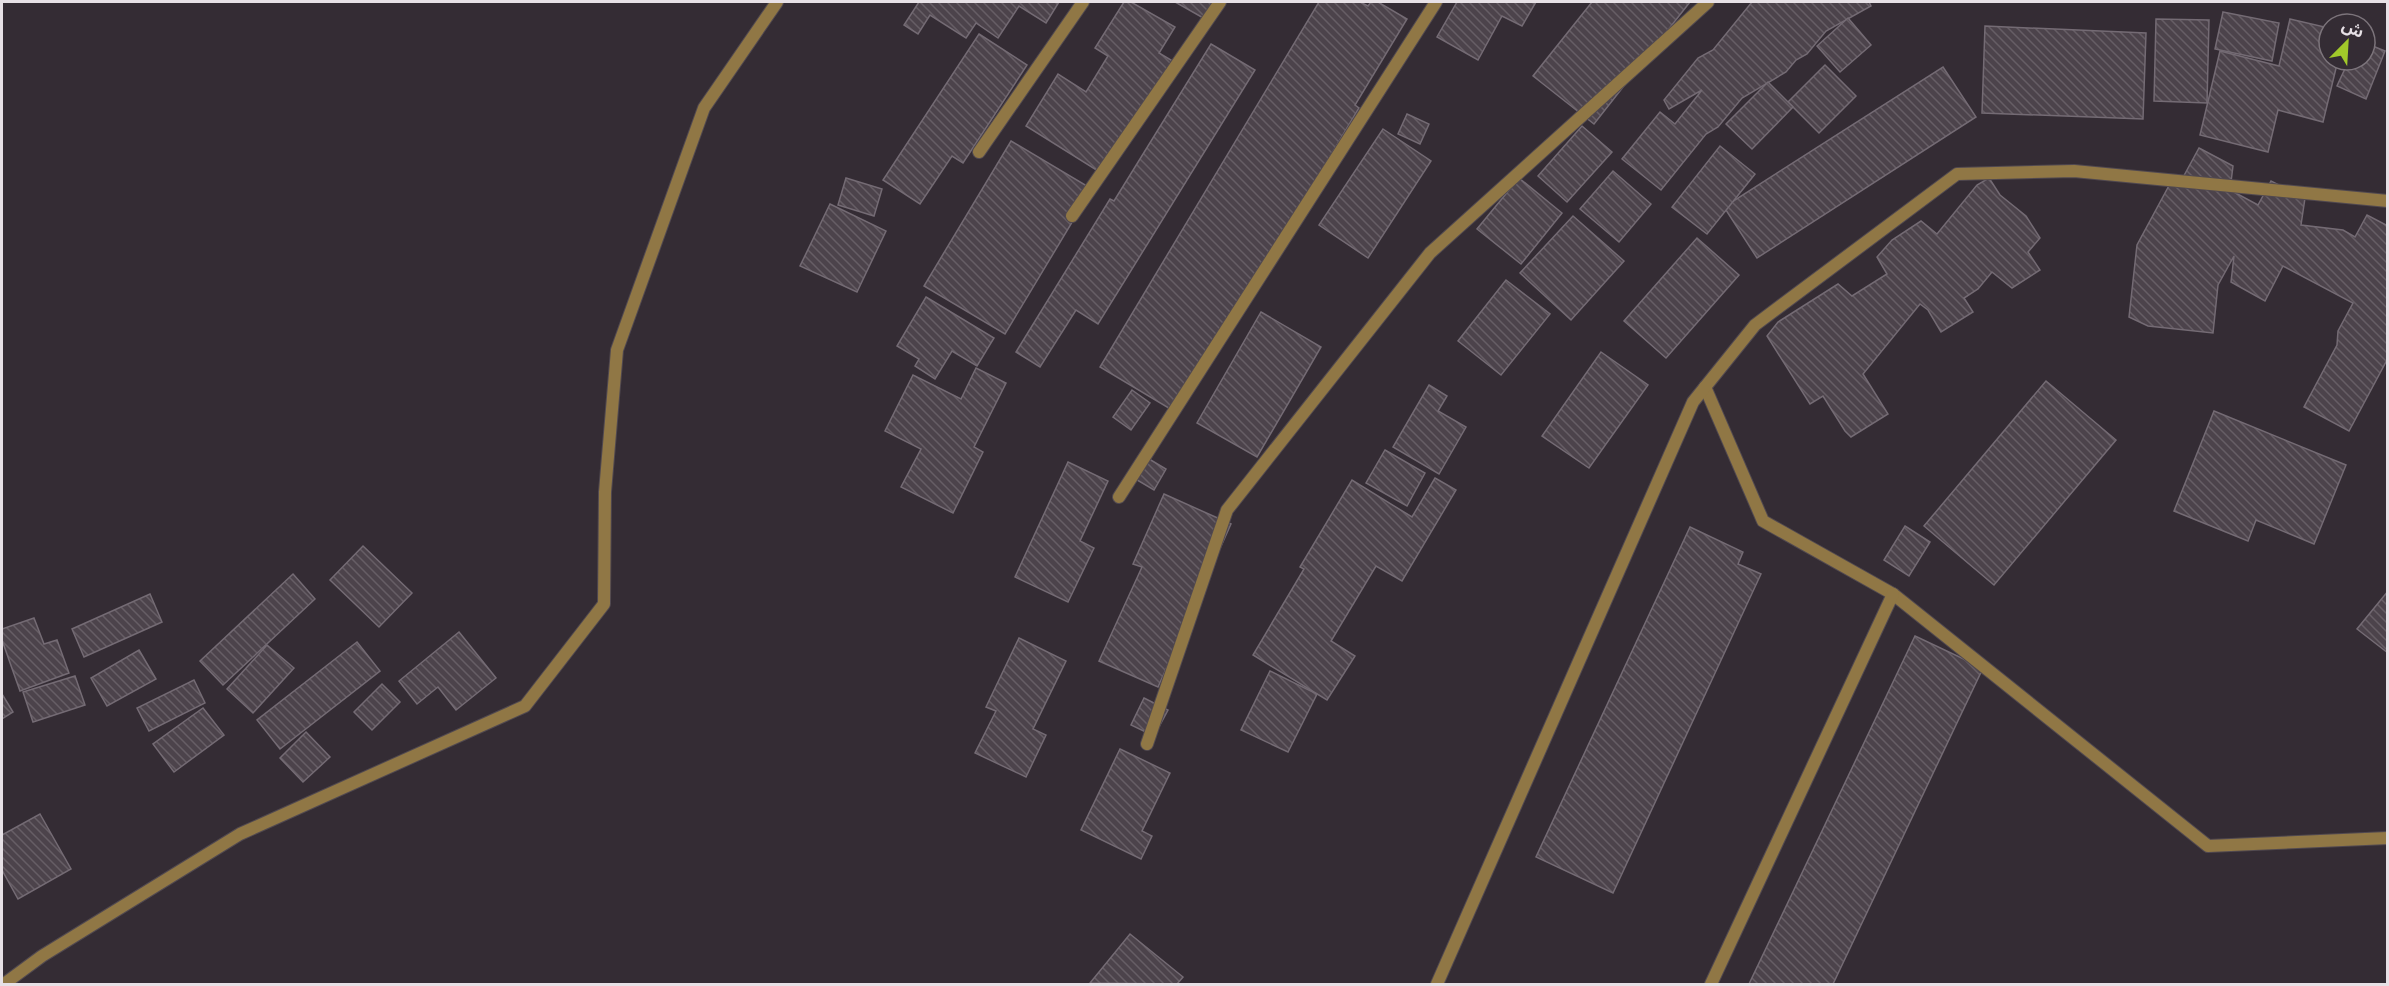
<svg xmlns="http://www.w3.org/2000/svg" width="2389" height="986" font-family="'Sofia Sans Condensed','Noto Sans Arabic',sans-serif">
<defs>
<pattern id="building-back-hatch" width="6" height="6" patternUnits="userSpaceOnUse" patternTransform="scale(1.5)"><rect width="6" height="6" fill="#4c434b"/><path d="M-1 5l2 2M0 0l6 6M5-1l2 2" fill="none" stroke="#665e65"/></pattern>
</defs>
<rect width="100%" height="100%" fill="#342c34"/>
<g fill="url(#building-back-hatch)" stroke="#746b74" stroke-width="1.5">
<polygon points="919,2 1059,2 1046,23 1019,6 998,38 976,23 966,38 930,15 918,34 904,25"/>
<polygon points="1124,2 1131,2 1175,27 1159,53 1176,63 1106,176 1026,126 1058,74 1086,92 1108,56 1095,48"/>
<polygon points="1175,2 1215,2 1205,19"/>
<polygon points="1319,2 1360,2 1368,6 1371,2 1378,2 1407,19 1355,105 1359,108 1177,413 1100,367"/>
<polygon points="1457,2 1536,2 1522,26 1502,16 1478,60 1437,37"/>
<polygon points="1592,2 1690,2 1594,124 1533,76"/>
<polygon points="1752,2 1869,2 1871,6 1826,31 1807,54 1796,60 1786,72 1742,98 1718,127 1706,134 1661,190 1622,159 1660,112 1675,124 1702,90 1669,109 1664,100 1698,58 1713,50"/>
<polygon points="2223,12 2279,23 2272,61 2215,49"/>
<polygon points="1848,18 1871,45 1840,72 1817,46"/>
<polygon points="2156,19 2209,20 2207,103 2154,101"/>
<polygon points="2290,19 2329,28 2329,60 2338,60 2323,122 2278,110 2268,152 2200,135 2220,51 2279,66"/>
<polygon points="1985,26 2146,33 2143,119 1982,113"/>
<polygon points="979,34 1027,65 963,163 952,156 920,204 883,180"/>
<polygon points="2365,43 2385,51 2366,99 2337,86 2349,60 2365,60"/>
<polygon points="1211,44 1255,70 1098,324 1076,310 1040,367 1016,352 1110,199 1114,201"/>
<polygon points="1825,65 1856,96 1819,133 1788,102"/>
<polygon points="1943,67 1976,117 1757,258 1724,207"/>
<polygon points="1768,82 1793,107 1752,149 1726,124"/>
<polygon points="1407,114 1429,124 1420,144 1398,134"/>
<polygon points="1582,126 1612,152 1567,202 1538,176"/>
<polygon points="1383,129 1431,161 1368,258 1319,225"/>
<polygon points="1011,141 1092,189 1005,334 924,286"/>
<polygon points="1720,146 1755,174 1707,234 1672,207"/>
<polygon points="2199,148 2233,166 2230,190 2258,205 2271,181 2305,198 2301,225 2343,230 2355,237 2367,215 2388,226 2388,358 2349,431 2304,407 2337,345 2338,331 2353,303 2283,266 2265,301 2231,282 2234,256 2218,285 2213,333 2148,326 2129,317 2137,245 2172,180 2181,181"/>
<polygon points="1613,171 1651,204 1619,242 1580,209"/>
<polygon points="846,178 882,189 874,216 838,205"/>
<polygon points="1519,178 1562,213 1521,264 1477,229"/>
<polygon points="1989,178 2000,195 2026,216 2040,238 2028,252 2040,270 2012,288 1992,272 1978,289 1964,298 1973,312 1941,332 1928,310 1920,304 1863,374 1888,414 1851,437 1845,431 1823,396 1810,404 1767,336 1778,322 1838,284 1852,296 1887,274 1877,257 1892,240 1921,221 1937,234 1977,185"/>
<polygon points="830,204 886,231 857,292 800,266"/>
<polygon points="1573,216 1624,261 1571,320 1520,273"/>
<polygon points="1697,238 1739,275 1666,358 1624,321"/>
<polygon points="1506,280 1550,314 1501,375 1458,341"/>
<polygon points="926,297 994,338 977,366 952,351 935,379 915,366 919,359 897,346"/>
<polygon points="1261,312 1321,347 1257,457 1197,423"/>
<polygon points="1601,352 1648,385 1589,468 1542,436"/>
<polygon points="976,368 1006,383 974,447 983,452 953,513 901,487 921,449 885,431 913,375 961,399"/>
<polygon points="2046,381 2116,440 1994,585 1924,526"/>
<polygon points="1429,385 1447,396 1438,411 1466,427 1439,474 1393,447"/>
<polygon points="1132,390 1150,403 1131,430 1113,417"/>
<polygon points="2214,411 2346,465 2314,544 2256,520 2248,541 2174,511"/>
<polygon points="1385,450 1425,473 1407,506 1366,483"/>
<polygon points="1144,456 1166,469 1154,490 1132,477"/>
<polygon points="1068,462 1108,481 1080,541 1094,548 1068,602 1015,577"/>
<polygon points="1435,478 1456,490 1402,581 1376,566 1331,641 1355,656 1327,700 1253,655 1304,569 1300,567 1352,480 1412,517"/>
<polygon points="1164,494 1231,524 1158,687 1099,661 1142,567 1133,564"/>
<polygon points="1905,526 1930,542 1909,576 1884,560"/>
<polygon points="1690,527 1743,552 1738,564 1761,574 1613,893 1536,857"/>
<polygon points="363,546 412,593 379,627 330,580"/>
<polygon points="293,574 315,599 223,685 200,661"/>
<polygon points="2388,591 2388,653 2357,629"/>
<polygon points="150,594 162,622 84,657 72,629"/>
<polygon points="34,618 44,644 57,640 69,673 20,691 2,640 2,629"/>
<polygon points="459,632 496,678 456,710 438,687 417,704 399,681"/>
<polygon points="1915,636 1983,668 1833,984 1749,984"/>
<polygon points="1019,638 1066,661 1033,729 1046,735 1026,777 975,753 996,711 986,707"/>
<polygon points="357,642 380,671 280,749 257,720"/>
<polygon points="267,645 294,668 253,713 227,689"/>
<polygon points="139,650 156,679 107,706 91,678"/>
<polygon points="1270,671 1317,694 1288,752 1241,730"/>
<polygon points="75,676 85,705 33,722 23,692"/>
<polygon points="194,680 205,703 149,731 137,708"/>
<polygon points="382,684 400,702 372,730 354,712"/>
<polygon points="2,694 13,712 2,719"/>
<polygon points="1144,698 1168,710 1154,736 1131,725"/>
<polygon points="203,708 224,735 174,772 153,744"/>
<polygon points="306,732 330,757 303,782 280,758"/>
<polygon points="1120,749 1170,773 1142,831 1152,836 1141,859 1081,830"/>
<polygon points="40,814 71,869 18,899 2,870 2,835"/>
<polygon points="1130,934 1183,977 1177,984 1090,983"/>
</g>
<g fill="none" stroke-linecap="round" stroke-linejoin="round">
<g stroke="#514950" stroke-width="14">
<g id="minor">
<polyline points="979,152 1083,2"/>
<polyline points="1072,216 1220,2"/>
<polyline points="1705,387 1763,521 1893,594 2208,846 2388,838"/>
<polyline points="1119,497 1436,2"/>
<polyline points="1147,744 1227,510 1430,253 1708,2"/>
<polyline points="4,984 42,956 240,834 525,706 604,604 605,492 617,350 704,108 777,2"/>
<polyline points="1437,984 1693,402 1755,325 1957,174 2074,171 2388,201"/>
<polyline points="1711,984 1893,594"/>
</g>
</g>
<use href="#minor" stroke="#907745" stroke-width="12"/>
</g>
<rect width="2389" height="986" fill="none" stroke="#e7e1e6" stroke-width="6"/>
<g transform="translate(2347 42) rotate(24)"><circle r="28" fill="#342c34" stroke="#7c747b" stroke-width="1.5"/>
<path d="M0-4.5L10 22L0 15L-10 22Z" fill="#a1c92a"/>
<text y="-9" font-size="16" font-weight="bold" text-anchor="middle" fill="#e7e1e6">ش</text>
</g>
</svg>
